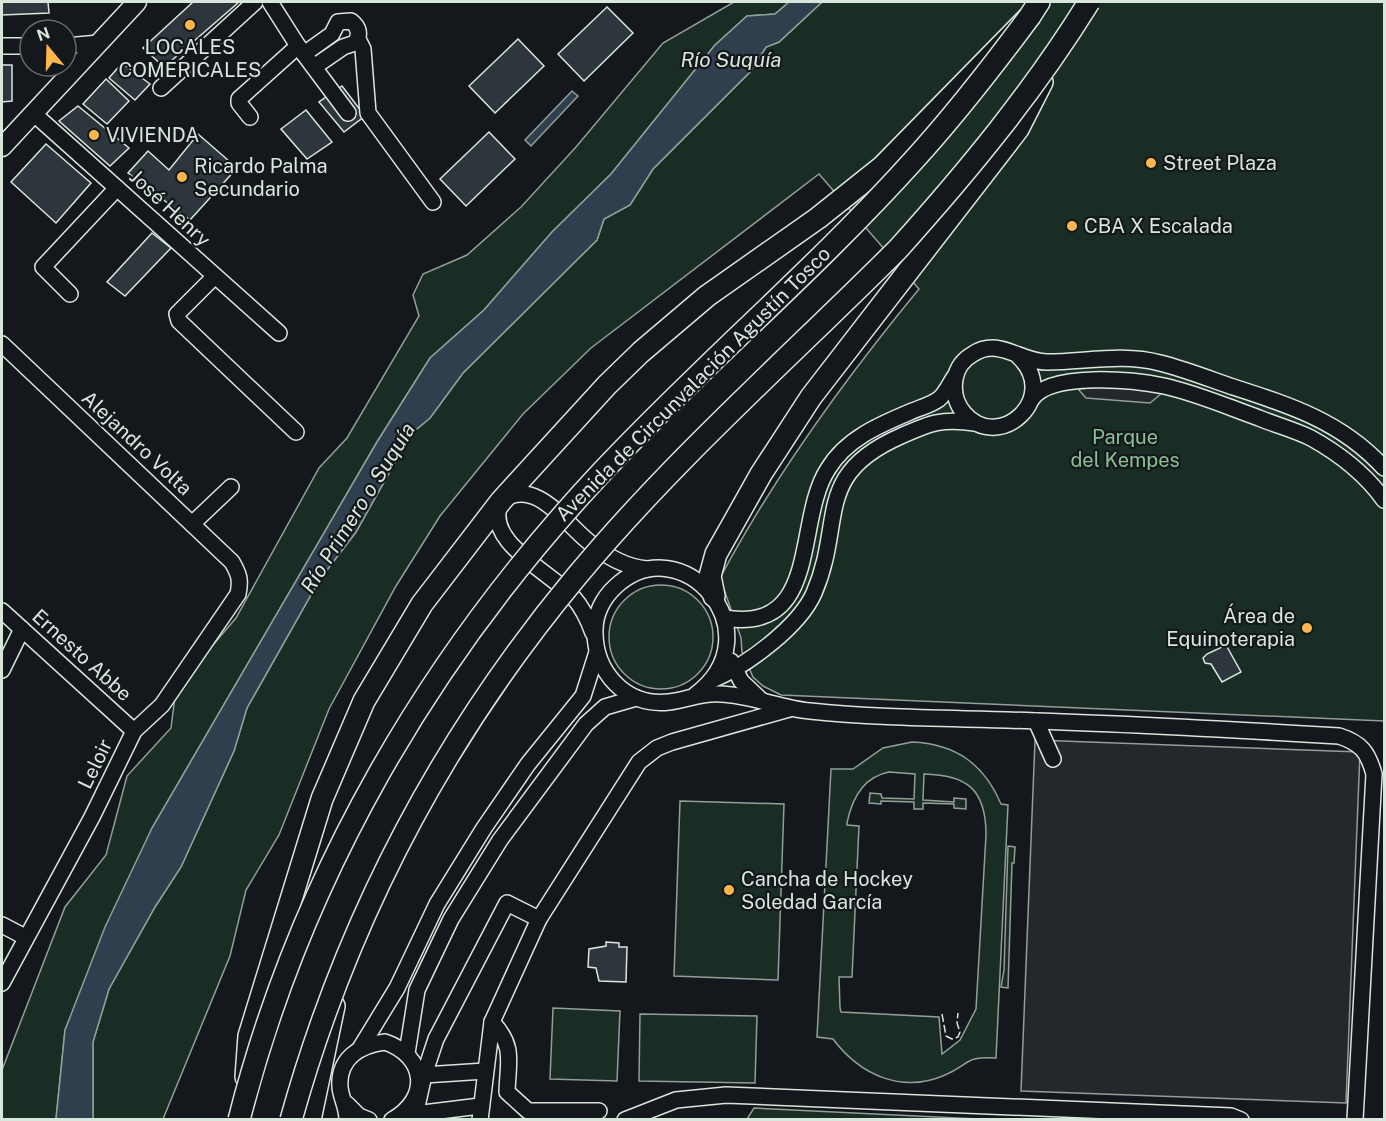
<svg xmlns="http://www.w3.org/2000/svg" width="1386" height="1121" font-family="'Public Sans',sans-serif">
<rect width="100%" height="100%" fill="#14181c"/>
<g fill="#1a2d24" stroke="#939e99" stroke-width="1.5" fill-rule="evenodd">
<polygon points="734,2 789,2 775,14 747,16 715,45 611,174 552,232 484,310 430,358 377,442 152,828 65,1030 56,1119 2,1120 2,1070 65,907 106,855 127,776 171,728 176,688 236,618 319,468 347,438 419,316 413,295 423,274 467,255 521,207 576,147 663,43"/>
<path d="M822 2H1384V721L781 695 763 686 753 677 742 652 741 638 720 578C775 475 844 380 919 289L819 174 591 348 523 414 440 516 396 586 329 709 279 835 246 890 230 956 163 1119 93 1120V1042L109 989 155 907 181 867 234 751 247 708 320 579 356 532 411 434 430 418 463 373 597 240 604 219 630 205 653 169 750 72 766 47 779 42Z"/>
<circle cx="661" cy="637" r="52"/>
<path d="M912 742C956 744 984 764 1001 804L1008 805 996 1058C965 1056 970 1064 945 1075 902 1094 860 1075 833 1039L817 1037 831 769H853L883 748ZM889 772 915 774 914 799 882 798 881 794 870 793 869 803 881 804V801L914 802V809H923V803L954 804V808L966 809V799L954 798V802L923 800 924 774C967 775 986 789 986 835L976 1009 960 1040 942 1054 939 1017 841 1012 840 1008 839 977H852L859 826 847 825V823C852 798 863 777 889 772Z"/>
<polygon points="680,801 784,804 778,980 674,976"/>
<polygon points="1008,846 1015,847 1014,863 1012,863 1008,988 1001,987 1004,970"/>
<polygon points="553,1008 620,1011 617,1081 550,1079"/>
<polygon points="640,1014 757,1016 755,1083 639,1081"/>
<polygon points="754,1108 978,1119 747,1119"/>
</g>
<g fill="#24282b" stroke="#939e99" stroke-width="1.5">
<polygon points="1103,387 1137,389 1162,393 1150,403 1086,398 1078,389"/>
<polygon points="1035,740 1360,752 1346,1103 1021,1091"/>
</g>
<g fill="#2f3f4d" stroke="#939e99" stroke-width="1.5">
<polygon points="789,2 822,2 779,42 766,47 750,72 653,169 630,205 604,219 597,240 463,373 430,418 411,434 356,532 320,579 247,708 234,751 181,867 155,907 109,989 93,1042 93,1119 56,1119 65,1030 105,927 152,828 377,442 430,358 484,310 552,232 611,174 715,45 747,16 775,14"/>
<polygon points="572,91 578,96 531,146 525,140"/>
</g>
<g fill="#2c363c" stroke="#d8e6dc" stroke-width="1.5">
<polygon points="2,2 48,2 49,13 2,15"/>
<polygon points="193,2 239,2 164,67 143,48"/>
<polygon points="607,7 633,33 584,81 558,54"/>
<polygon points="518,39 544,66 495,113 469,86"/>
<polygon points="122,63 150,84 135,100 109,78"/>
<polygon points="2,65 12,65 12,101 2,102"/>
<polygon points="106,79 129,101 107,124 83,104"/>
<polygon points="342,86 365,116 344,132 319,102"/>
<polygon points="78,106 129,148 110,166 59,121"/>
<polygon points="306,110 332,142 307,159 281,129"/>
<polygon points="489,132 515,159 466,206 440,179"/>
<polygon points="198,134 237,168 190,220 128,173 148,151 169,170"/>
<polygon points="46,144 91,183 56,223 11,182"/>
<polygon points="152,233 171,248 125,296 107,282"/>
<polygon points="1226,645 1241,672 1222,682 1211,664 1205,663 1203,658 1207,654"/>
<polygon points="606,942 619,943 619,947 627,947 626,982 599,981 596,968 588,967 589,949 606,946"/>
</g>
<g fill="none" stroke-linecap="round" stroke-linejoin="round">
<g stroke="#d8e6dc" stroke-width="18">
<g id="minor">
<polyline points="270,2 298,46 348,113"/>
<polyline points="358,39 363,49 368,113 433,202"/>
<polyline points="2,46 30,46"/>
<polyline points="66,46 99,43"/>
<path d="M304 54 332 34 338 22 351 21C359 27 361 35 355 43L343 47 314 67"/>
<polyline points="161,88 255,2"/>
<polyline points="33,113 279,333"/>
<polyline points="250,117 239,103 239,99 298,46"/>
<polyline points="214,277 177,314 179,321 296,432"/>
<polyline points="70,294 43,267 117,188"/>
<path d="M2 344 232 562C239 574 241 580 238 594L162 705 134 731 92 817 2 983"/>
<path d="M1018 356C1062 397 999 454 964 413 956 404 953 391 955 379 957 368 964 359 973 354 999 337 1020 362 1047 362 1085 362 1122 353 1160 363 1184 369 1207 378 1230 386 1289 405 1341 421 1384 468"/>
<path d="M1031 400C1050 371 1134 380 1164 386 1196 393 1228 407 1259 418 1276 425 1295 430 1311 438 1338 453 1366 475 1384 500"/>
<polyline points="192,524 231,487"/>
<polyline points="2,611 134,731"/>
<path d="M724 618C822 634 794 521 828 469 846 439 879 425 910 412 919 408 931 405 939 399 946 393 950 383 955 376"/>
<path d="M593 633C588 619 583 608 573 597 549 571 482 541 501 501 535 476 565 523 589 542 606 556 624 567 647 569"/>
<polyline points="731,661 741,681 762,701"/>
<polyline points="2,670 22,629"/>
<path d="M712 680C746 666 799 627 814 593 845 521 812 475 901 436 930 423 942 418 975 423"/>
<path d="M695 695C777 634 682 524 615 587 603 598 595 614 595 630 594 671 625 707 669 702 687 700 702 692 721 694 750 695 780 708 810 711 885 719 960 718 1035 721 1136 724 1238 730 1339 736 1361 743 1368 752 1374 774L1355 1120"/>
<polyline points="1036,721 1053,759"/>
<polyline points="2,925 25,937"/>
<path d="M492 1022C515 1046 508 1061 507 1092L528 1111H599"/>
<polyline points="361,1047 397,988 437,904 484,828 528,764 583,696 597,652"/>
<polyline points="407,1053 417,990 451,919 500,840 586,724 605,707 636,698"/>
<polyline points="424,1075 485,1071"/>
<polyline points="347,1104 359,1116 369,1120"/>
<polyline points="415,1114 480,1106"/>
<path d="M347 1120C347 1106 341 1099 340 1087 338 1059 359 1045 385 1042 426 1056 431 1098 392 1120"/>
<polyline points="414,1120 424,1075 436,1039 507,903 539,919"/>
<polyline points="480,1120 492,1022 539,919 639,762 657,748 672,742 789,709"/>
<polyline points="625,1120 676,1100 726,1095 1231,1116 1241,1120"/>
</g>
</g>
<g stroke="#d8e6dc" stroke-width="21">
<polyline id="major" points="2,147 137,2"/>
</g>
<g stroke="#d8e6dc" stroke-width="24">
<g id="highway">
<polyline points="714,596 710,576 716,554 761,474 811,397 1018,129 1042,82"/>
<polyline points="246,1077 249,1036 322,799 364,701 422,604 501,501 607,385 641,352 707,296 818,218 882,167 1030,16 1039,2"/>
<polyline points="310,1120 334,1006"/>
</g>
</g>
<use href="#minor" stroke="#14181c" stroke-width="15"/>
<use href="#major" stroke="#14181c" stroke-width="18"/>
<use href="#highway" stroke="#14181c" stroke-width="21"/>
<g stroke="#d8e6dc" stroke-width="24" stroke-linecap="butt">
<g id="highway-bridge">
<path d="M239 1120C301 876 429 657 600 474 700 367 814 271 913 161 955 115 993 66 1030 16"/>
<path d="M291 1120C347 919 443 737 576 577 674 459 790 357 898 249 968 171 1034 91 1089 2"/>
</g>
</g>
<use href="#highway-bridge" stroke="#14181c" stroke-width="21"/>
<polyline stroke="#d8e6dc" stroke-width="1.5" stroke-dasharray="8 3" stroke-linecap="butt" points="942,1014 946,1036 952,1039 958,1037 960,1032 957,1023 958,1013"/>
</g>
<g fill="#ffb74d" stroke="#14181c" stroke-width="2">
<circle cx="190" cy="25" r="6"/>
<circle cx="94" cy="135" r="6"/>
<circle cx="1151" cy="163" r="6"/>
<circle cx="182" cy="177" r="6"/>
<circle cx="1072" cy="226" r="6"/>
<circle cx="1307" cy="628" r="6"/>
<circle cx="729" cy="890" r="6"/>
</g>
<g text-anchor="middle" stroke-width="4.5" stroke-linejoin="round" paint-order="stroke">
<g font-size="20" fill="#d8e6dc" stroke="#14181c" text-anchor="start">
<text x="190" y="54" text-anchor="middle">LOCALES<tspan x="190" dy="23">COMERICALES</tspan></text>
<text x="106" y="142">VIVIENDA</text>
<text x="1163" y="170">Street Plaza</text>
<text x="194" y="173">Ricardo Palma<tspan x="194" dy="23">Secundario</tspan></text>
<text x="1084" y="233">CBA X Escalada</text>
<text x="1295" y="623" text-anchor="end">Área de<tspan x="1295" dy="23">Equinoterapia</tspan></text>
<text x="741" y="886">Cancha de Hockey<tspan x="741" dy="23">Soledad García</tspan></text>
</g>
<g font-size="20" fill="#d8e6dc" stroke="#14181c">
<text transform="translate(170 208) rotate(43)" y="7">José Henry</text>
<text transform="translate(693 384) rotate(-45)" y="7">Avenida de Circunvalación Agustín Tosco</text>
<text transform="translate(137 443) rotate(43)" y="7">Alejandro Volta</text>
<text transform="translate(82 655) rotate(42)" y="7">Ernesto Abbe</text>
<text transform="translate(95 764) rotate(-64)" y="7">Leloir</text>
</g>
<g font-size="20" fill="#8ac095" stroke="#14181c">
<text x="1125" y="444">Parque<tspan x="1125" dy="23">del Kempes</tspan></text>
</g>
<g font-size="21" font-style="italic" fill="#d8e6dc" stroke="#14181c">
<text x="731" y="67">Río Suquía</text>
<text transform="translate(358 508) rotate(-58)" y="7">Río Primero o Suquía</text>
</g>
</g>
<rect width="1386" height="1121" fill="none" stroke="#d8e6dc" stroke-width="6"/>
<g transform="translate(48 48) rotate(341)"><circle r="28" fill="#14181c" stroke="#626a69" stroke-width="1.5"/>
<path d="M0-4.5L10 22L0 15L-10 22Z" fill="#ffb74d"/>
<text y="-9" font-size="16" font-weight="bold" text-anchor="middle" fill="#d8e6dc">N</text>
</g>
</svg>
